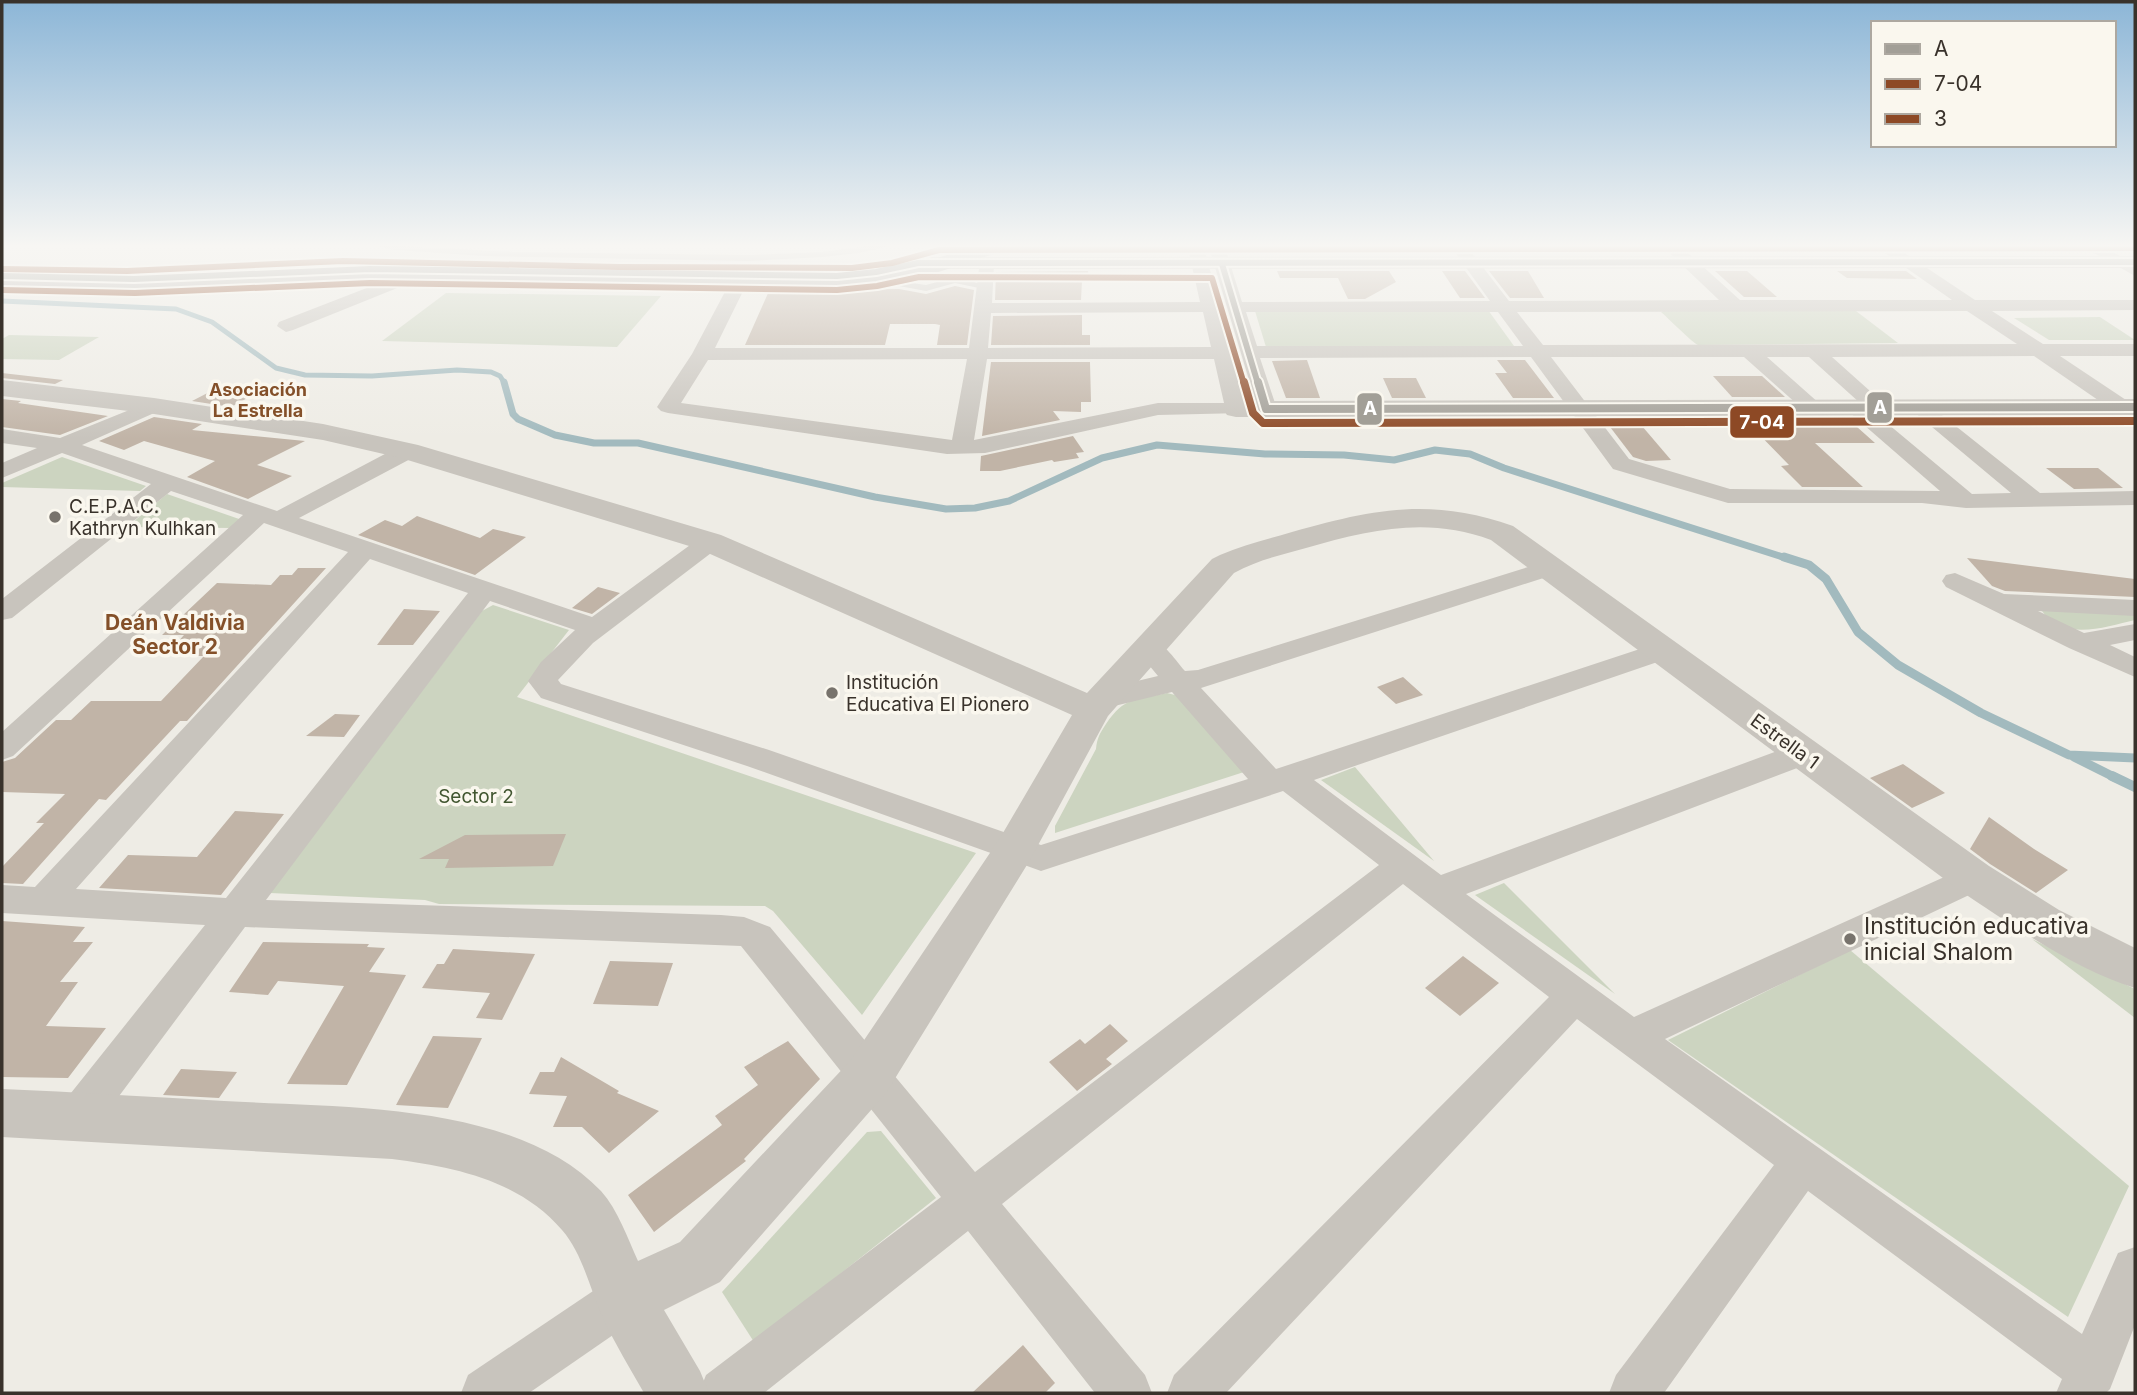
<svg xmlns="http://www.w3.org/2000/svg" width="2137" height="1395" font-family="Inter,sans-serif">
<rect width="100%" height="100%" fill="#eeece5"/>
<g fill="#ccd4c0">
<polygon points="446,293 661,296 617,347 382,341"/>
<polygon points="1488,310 1514,346 1266,347 1255,311"/>
<path d="M1666 310 1856 311 1898 343 1698 345C1694 344 1667 317 1661 312Z"/>
<polygon points="2100,317 2135,340 2049,340 2014,318"/>
<polygon points="9,335 99,337 59,360 2,359 2,339"/>
<polygon points="62,457 146,486 140,491 2,487 2,483"/>
<polygon points="167,494 242,520 232,528 127,527"/>
<polygon points="493,605 569,630 517,697 976,853 862,1015 773,911 765,906 439,904 425,900 270,893 482,611"/>
<path d="M2045 610 2135 615V620C2105 627 2064 642 2042 611Z"/>
<path d="M1167 693 1179 696 1244 772 1055 833V826L1096 749C1097 738 1100 733 1106 724 1125 696 1136 700 1167 693Z"/>
<polygon points="1355,767 1434,861 1321,780"/>
<polygon points="1504,883 1615,994 1475,895"/>
<polygon points="2032,939 2135,989 2135,1018"/>
<polygon points="1850,950 2129,1186 2068,1317 1668,1040"/>
<polygon points="881,1131 936,1198 754,1342 722,1292 867,1132"/>
</g>
<g fill="none" stroke-linecap="round" stroke-linejoin="round">
<polyline stroke="#a2babe" stroke-width="5" points="2,301 176,309 212,322 276,368 305,375 372,376 457,370 491,372 500,376 505,384"/>
<polyline stroke="#a2babe" stroke-width="7" points="504,382 513,414 518,419 555,435 594,443 638,443 875,497 946,509 975,508 1009,501 1102,458 1157,445 1265,454 1344,455 1394,460 1435,450 1470,454 1504,468 1789,559"/>
<g stroke="#a2babe" stroke-width="9">
<polyline points="1784,557 1809,565 1826,579 1858,632 1898,665 1981,713 2069,755 2135,758"/>
<polyline points="2074,757 2116,778"/>
</g>
<polyline stroke="#a2babe" stroke-width="10" points="2112,776 2135,787"/>
</g>
<g fill="#c1b4a7">
<polygon points="1053,244 1086,244 1087,254 1016,254"/>
<polygon points="1267,244 1292,244 1294,248 1320,248 1321,251 1375,250 1377,254 1271,254"/>
<polygon points="1088,271 1089,280 1082,281 1081,300 995,300 996,272"/>
<polygon points="1277,271 1389,271 1396,282 1365,299 1348,299 1338,278 1280,278"/>
<polygon points="1442,271 1465,271 1485,298 1460,298"/>
<polygon points="1489,271 1528,271 1544,298 1510,298"/>
<polygon points="1715,271 1747,271 1777,297 1744,297"/>
<polygon points="1837,271 1906,271 1917,279 1847,278"/>
<polygon points="955,286 974,290 967,345 937,345 940,325 935,324 890,324 885,345 745,345 769,291 899,289 926,294"/>
<polygon points="1082,315 1082,335 1090,335 1090,345 991,345 993,316"/>
<polygon points="1307,360 1320,398 1286,398 1272,361"/>
<polygon points="1497,360 1525,360 1554,398 1513,398 1495,373 1507,373"/>
<polygon points="991,362 1090,362 1091,402 1081,402 1081,412 1053,411 1060,420 982,436"/>
<polygon points="2,373 63,380 55,384 2,378"/>
<polygon points="1713,376 1762,376 1785,397 1732,397"/>
<polygon points="1383,378 1416,378 1426,398 1392,398"/>
<polygon points="221,386 260,391 231,407 192,401"/>
<polygon points="2,399 21,401 18,403 108,416 60,435 2,427"/>
<polygon points="154,417 202,424 192,430 305,441 257,465 292,476 248,499 187,477 215,461 144,441 124,450 99,441"/>
<polygon points="1743,418 1847,418 1875,443 1815,443 1863,487 1802,487 1781,466 1789,465"/>
<polygon points="1604,419 1636,419 1671,460 1646,461 1633,457"/>
<polygon points="1073,436 1084,452 1076,453 1079,458 1054,462 1052,460 1000,471 980,471 981,456"/>
<polygon points="2046,468 2098,468 2123,488 2074,489"/>
<polygon points="417,516 480,538 493,529 526,537 475,575 358,535 385,520 402,526"/>
<polygon points="1967,558 2135,579 2135,597 2005,591 1992,586"/>
<polygon points="298,568 326,568 187,721 180,721 106,800 99,799 23,884 2,883 2,867 44,823 36,823 65,794 2,792 2,762 15,758 56,720 71,720 91,701 161,701 204,656 165,656 184,635 162,635 217,583 271,585 280,575 292,575"/>
<polygon points="598,587 620,593 592,614 572,608"/>
<polygon points="404,609 440,611 413,645 377,645"/>
<polygon points="1403,677 1423,695 1396,704 1377,687"/>
<polygon points="335,714 360,715 344,737 306,736"/>
<polygon points="1903,764 1945,793 1912,808 1870,778"/>
<polygon points="235,811 284,814 221,895 99,888 128,855 197,857"/>
<polygon points="1989,817 2034,849 2068,870 2036,893 1990,864 1970,849"/>
<polygon points="566,834 553,866 445,868 449,859 419,859 465,835"/>
<polygon points="2,921 85,927 73,942 93,942 60,982 78,982 46,1026 106,1028 68,1078 2,1077"/>
<polygon points="263,942 369,944 367,947 385,948 369,972 406,975 347,1085 287,1084 344,986 278,981 268,995 229,992"/>
<polygon points="453,949 535,954 502,1020 476,1018 490,993 422,988 437,964 444,964"/>
<polygon points="1463,956 1499,983 1460,1016 1425,988"/>
<polygon points="610,961 673,963 658,1006 593,1004"/>
<polygon points="1110,1024 1128,1041 1106,1059 1112,1064 1077,1091 1049,1062 1080,1039 1085,1044"/>
<polygon points="433,1036 482,1038 448,1108 396,1105"/>
<polygon points="788,1041 820,1079 744,1159 746,1161 654,1232 628,1195 722,1125 715,1116 758,1085 744,1067"/>
<polygon points="561,1057 619,1091 617,1093 659,1111 609,1153 582,1127 553,1127 567,1096 529,1094 540,1072 554,1072"/>
<polygon points="181,1069 237,1072 219,1098 163,1095"/>
<polygon points="1023,1345 1055,1383 1045,1393 972,1393"/>
</g>
<g fill="none" stroke-linecap="round" stroke-linejoin="round">
<g fill="#c8c4bd" fill-rule="evenodd">
<polygon points="363,244 513,252 749,255 822,252 880,244 899,244 859,253 822,257 749,261 484,256 396,250"/>
<polygon points="955,277 989,286 984,289 955,283 926,291 872,281 877,278 926,285"/>
</g>
<g fill="#c8c4bd" fill-rule="evenodd">
<path d="M1187 244H1203L1247 409 1243 413 1158 415 985 453 947 454 668 413 661 411 657 407 692 354 736 271H748L751 275 715 348H969L980 261H992L994 265 992 303 1200 302ZM1203 312 1211 347 988 348 991 313ZM967 359 952 440 681 403 708 360ZM987 359H1214L1224 403H1158L974 440Z"/>
<path d="M1208 244H1224L1242 302 1490 301 1449 244H1465L1509 301 1719 300 1660 244H1678L1740 300H1952L1872 244H1891L1975 300H2135V310L1992 311 2043 344H2135V356H2060L2135 406V421L2127 420 2034 356 1832 357 1889 408 1885 412 1876 414 1972 494 2011 493 1914 412 1910 408 1914 404H1928L2040 493 2135 491V505L1966 508 1922 503H1728L1613 469 1531 357 1260 358 1277 409 1273 413H1259ZM1967 311 2017 344 1543 345 1517 312ZM1246 312H1498L1523 346H1257ZM1551 357H1744L1806 412H1820L1824 408 1820 404 1767 357H1809L1860 403 1849 404 1845 408 1849 412 1940 491 1730 489 1629 459Z"/>
<polygon points="2078,244 2098,244 2135,264 2135,276"/>
<polygon points="426,265 435,270 432,274 293,330 286,332 277,326 279,322"/>
<path d="M154 400 161 402 165 406 161 410 82 445 277 511 400 446H416L419 451 416 456 299 518 592 617 701 537 710 534 719 537 723 542 719 547 593 643 558 680 561 684 769 750 1041 845 1248 779 1172 692 1102 709 1091 706 1087 699 1091 692 1158 676 1134 647 1138 641C1161 635 1171 655 1185 671L1198 670 1541 563 1550 560 1559 563 1563 568 1559 573 1201 688 1276 769 1652 645 1662 642 1672 645 1676 651 1672 657 1314 780 1441 875 1791 746 1802 743 1813 746 1818 754 1813 762 1466 894 1634 1017 1962 869 1974 865 1986 869 1992 878 1986 887 1665 1039 2082 1334 2118 1253 2135 1247V1325L2110 1389 2106 1393H2056L2062 1379 1808 1191 1664 1393H1609L1616 1375 1774 1165 1577 1019 1226 1393H1167L1174 1375 1549 997 1403 884 1002 1204 1145 1375 1152 1393H1095L968 1231 764 1393H699L706 1375 941 1197 741 946 245 927 93 1131 78 1136 63 1131 57 1117 63 1103 205 925 2 913V885L35 887 348 552 264 523 13 756 2 760V732L243 515 171 491 12 618 2 620V599L151 484 62 453 2 478V463L37 448 2 443V429L60 438ZM370 559 468 593 226 898 76 889ZM490 601 575 630 541 662 528 681 541 698 747 766 1041 871 1283 791 1379 865 975 1172 770 927 744 917 721 915 266 900Z"/>
<polygon points="1955,573 2004,594 2135,600 2135,616 2038,611 2084,633 2135,624 2135,640 2110,645 2135,657 2135,677 2069,648 1946,587 1942,581 1946,575"/>
<polygon points="625,1274 642,1281 649,1298 642,1315 529,1393 461,1393 468,1375 608,1281"/>
</g>
<g fill="#c8c4bd" fill-rule="evenodd">
<polygon points="2135,256 2135,268 918,269 911,267 908,263 911,259 918,257"/>
<path d="M2 380 154 398 323 424 418 445 721 535 1087 693 1212 559 1220 555C1243 545 1268 539 1292 532 1373 509 1431 497 1513 526L1989 866 2059 910 2135 948V988C2076 970 2010 924 1959 890L1491 540C1428 516 1368 530 1306 548 1281 555 1257 560 1234 573L1108 716 1030 860 886 1093 720 1282 664 1310 700 1371 709 1393H644C630 1368 615 1344 603 1318 590 1290 583 1254 562 1230 519 1180 454 1167 392 1159L2 1137V1089C76 1092 150 1097 224 1101 339 1108 515 1101 601 1191 618 1210 628 1239 638 1261L680 1242 850 1061 1000 838 1072 715 699 549 401 458 323 440 154 414 2 396Z"/>
<polygon points="2135,399 2135,415 1236,417 1227,415 1223,409 1227,403 1236,401"/>
</g>
<polygon fill="#b8b4ae" fill-rule="evenodd" points="983,244 1015,244 1012,248 917,279 877,288 619,288 343,282 127,292 2,290 2,276 127,278 343,268 619,274 853,275 877,274 904,268"/>
<g stroke="#faf7ee" stroke-width="10">
<g id="bus-1-far1">
<polyline points="1222,264 1258,384"/>
<polyline points="2,276 134,279 370,269 837,276 876,272 918,263 2135,262"/>
</g>
</g>
<g stroke="#faf7ee" stroke-width="12">
<polyline id="bus-1" points="1258,382 1266,409 2135,407"/>
</g>
<g stroke="#faf7ee" stroke-width="10">
<polyline id="bus-2-far1" points="2,290 135,293 370,283 837,290 877,286 919,277 1212,278 1244,384"/>
</g>
<g stroke="#faf7ee" stroke-width="12">
<polyline id="bus-2" points="1244,382 1253,413 1263,423 2135,421"/>
</g>
<g stroke="#faf7ee" stroke-width="10">
<polyline id="bus-3" points="2,269 127,271 343,261 619,267 852,268 892,263 939,250 2135,248"/>
</g>
<use href="#bus-1-far1" stroke="#a29f97" stroke-width="6"/>
<use href="#bus-1" stroke="#a29f97" stroke-width="8"/>
<use href="#bus-2-far1" stroke="#8d4925" stroke-width="6"/>
<use href="#bus-2" stroke="#8d4925" stroke-width="8"/>
<use href="#bus-3" stroke="#8d4925" stroke-width="6"/>
</g>
<linearGradient id="sky" x2="0" y2="1"><stop stop-color="#8cb6d7"/><stop offset="0.56" stop-color="#f7f6f3"/><stop offset="1" stop-color="#f7f6f3" stop-opacity="0"/></linearGradient>
<rect width="2137" height="439" fill="url(#sky)"/>
<g fill="#78736c" stroke="#faf7ee" stroke-width="2.5">
<circle cx="55" cy="517" r="7"/>
<circle cx="832" cy="693" r="7"/>
<circle cx="1850" cy="939" r="7"/>
</g>
<g text-anchor="middle" stroke-width="7" stroke-linejoin="round" paint-order="stroke">
<g font-size="18" font-weight="bold" fill="#845029" stroke="#faf7ee">
<text x="258" y="396">Asociación<tspan x="258" dy="21">La Estrella</tspan></text>
</g>
<g font-size="19" fill="#39322b" stroke="#faf7ee" text-anchor="start">
<text x="69" y="513">C.E.P.A.C.<tspan x="69" dy="22">Kathryn Kulhkan</tspan></text>
<text x="846" y="689">Institución<tspan x="846" dy="22">Educativa El Pionero</tspan></text>
</g>
<g font-size="19" fill="#39322b" stroke="#faf7ee">
<text transform="translate(1785 741) rotate(36)" y="7">Estrella 1</text>
</g>
<g font-size="19" fill="#415630" stroke="#faf7ee">
<text x="476" y="803">Sector 2</text>
</g>
<g font-size="21" font-weight="bold" fill="#845029" stroke="#faf7ee">
<text x="175" y="630">Deán Valdivia<tspan x="175" dy="24">Sector 2</tspan></text>
</g>
<g font-size="23" fill="#39322b" stroke="#faf7ee" text-anchor="start">
<text x="1864" y="934">Institución educativa<tspan x="1864" dy="26">inicial Shalom</tspan></text>
</g>
</g>
<g stroke="#faf7ee" stroke-width="2.5">
<rect x="1866" y="391" width="27" height="33" rx="7" fill="#a29f97"/>
<rect x="1356" y="392" width="27" height="34" rx="7" fill="#a29f97"/>
<rect x="1729" y="405" width="66" height="34" rx="7" fill="#8d4925"/>
</g>
<g font-size="19" text-anchor="middle" font-weight="bold" fill="#fff">
<text x="1880" y="414">A</text>
<text x="1370" y="415">A</text>
<text x="1762" y="429">7-04</text>
</g>
<rect width="2137" height="1395" fill="none" stroke="#39322b" stroke-width="7"/>
<rect x="1871" y="21" width="245" height="126" fill="#faf7ee" stroke="#ada8a0" stroke-width="2"/>
<rect x="1885" y="44" width="35" height="10" fill="#a29f97" stroke="#ada8a0" stroke-width="2"/>
<text x="1934" y="56" font-size="21" fill="#39322b">A</text>
<rect x="1885" y="79" width="35" height="10" fill="#8d4925" stroke="#ada8a0" stroke-width="2"/>
<text x="1934" y="91" font-size="21" fill="#39322b">7-04</text>
<rect x="1885" y="114" width="35" height="10" fill="#8d4925" stroke="#ada8a0" stroke-width="2"/>
<text x="1934" y="126" font-size="21" fill="#39322b">3</text>
</svg>
